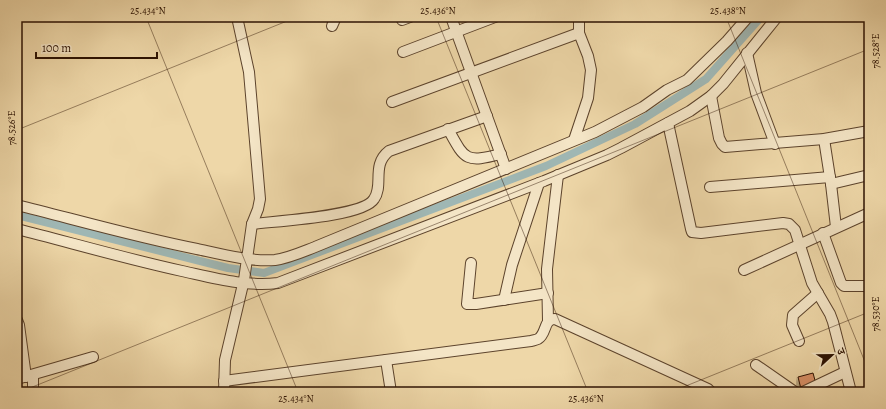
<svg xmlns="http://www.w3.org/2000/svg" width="886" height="409" font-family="Alegreya,'Noto Serif Devanagari',serif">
<defs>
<filter id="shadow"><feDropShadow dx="-3.5" dy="3.5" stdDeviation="2" flood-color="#0004"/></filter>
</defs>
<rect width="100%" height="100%" fill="#eed7a8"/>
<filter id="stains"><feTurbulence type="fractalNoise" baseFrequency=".005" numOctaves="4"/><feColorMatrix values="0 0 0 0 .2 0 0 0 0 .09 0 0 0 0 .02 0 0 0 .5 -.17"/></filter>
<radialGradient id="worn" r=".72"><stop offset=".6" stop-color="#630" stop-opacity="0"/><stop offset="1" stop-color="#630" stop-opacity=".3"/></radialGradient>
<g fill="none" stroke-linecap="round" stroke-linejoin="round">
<polyline stroke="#9fb7b4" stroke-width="8" points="17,215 228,268 264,273 546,166 635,124 706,79 761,17"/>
</g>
<polygon fill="#d99168" stroke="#2c1202" filter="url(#shadow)" points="813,373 816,384 801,389 798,377"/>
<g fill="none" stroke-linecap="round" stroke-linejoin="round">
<g stroke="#5c432c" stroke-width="12">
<g id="minor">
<polyline points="451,17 506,169"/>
<polyline points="402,20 410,17"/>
<polyline points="332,26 336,17"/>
<polyline points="403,52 495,17"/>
<polyline points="747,53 756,93 775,144"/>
<polyline points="711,96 719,138 722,144 725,147 824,139 869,131"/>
<polyline points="392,102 579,33"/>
<polyline points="668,123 691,229 692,232 701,233 783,223 789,224 795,230 812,283 830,314 833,322 851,392"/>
<path d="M448 129C465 160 465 163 501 154"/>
<polyline points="824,139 831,184 836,227"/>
<polyline points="574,140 588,98 591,70 588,56 579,33 579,17"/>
<polyline points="831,184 869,175"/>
<polyline points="710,187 830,177"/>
<path d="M17 205C77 220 136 237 197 249 220 254 250 262 275 260 289 258 302 252 315 247L595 132 643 107 667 90 687 80 727 41 748 17"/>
<path d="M252 224C275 221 363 217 374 199 384 185 371 165 389 151L487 116"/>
<path d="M17 229C72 243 127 259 182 271 214 278 246 287 278 283L544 181 607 155 621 148 690 111 711 96 723 84 777 17"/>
<polyline points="823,233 841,283 844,286 869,286"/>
<polyline points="471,263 467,304 476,304 548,293"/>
<polyline points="744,270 869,213"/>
<polyline points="504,300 512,265 539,183"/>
<polyline points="17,320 19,325 26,377"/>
<polyline points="548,321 547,269 558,175"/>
<polyline points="799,341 792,325 793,315 818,293"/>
<polyline points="386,360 391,392"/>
<polyline points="756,365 795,392"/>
<polyline points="17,379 93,357"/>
<path d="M224 381 531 341C534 340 536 340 538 339 547 334 543 319 555 319L708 389 711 392"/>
<polyline points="33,392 33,375"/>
<polyline points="224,392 225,360 244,280 252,224 258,209 260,199 249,72 237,17"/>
<polyline points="803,392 845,372"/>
</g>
</g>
<use href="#minor" stroke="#f4e5c6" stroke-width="10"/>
</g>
<path fill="none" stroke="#2c1202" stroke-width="1" stroke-opacity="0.45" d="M146 17 298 392M436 17 588 392M726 17 869 372M17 130 297 17M20 392 869 49M671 392 869 312"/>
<rect width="886" height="409" fill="none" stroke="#eed7a8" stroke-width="44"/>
<g transform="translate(832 355) rotate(68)" stroke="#f4e5c6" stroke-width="3" paint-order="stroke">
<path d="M0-3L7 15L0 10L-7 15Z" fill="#2c1202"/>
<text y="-6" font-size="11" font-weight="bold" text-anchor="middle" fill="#2c1202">उ</text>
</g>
<path d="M36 52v6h121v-6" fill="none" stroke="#2c1202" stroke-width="2"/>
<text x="42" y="52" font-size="12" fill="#2c1202" stroke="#f4e5c6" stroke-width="3" paint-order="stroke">100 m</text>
<rect x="22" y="22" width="842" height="365" fill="none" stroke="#2c1202" stroke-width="1.5"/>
<g font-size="10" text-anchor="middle" fill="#2c1202">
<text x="148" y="14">25.434°N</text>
<text x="438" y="14">25.436°N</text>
<text x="728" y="14">25.438°N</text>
<text transform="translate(875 51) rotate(-90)" y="4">78.528°E</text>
<text transform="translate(11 128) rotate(-90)" y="4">78.526°E</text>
<text transform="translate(875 314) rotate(-90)" y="4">78.530°E</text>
<text x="296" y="402">25.434°N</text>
<text x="586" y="402">25.436°N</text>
</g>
<rect width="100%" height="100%" filter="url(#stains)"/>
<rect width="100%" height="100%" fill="url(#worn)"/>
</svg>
